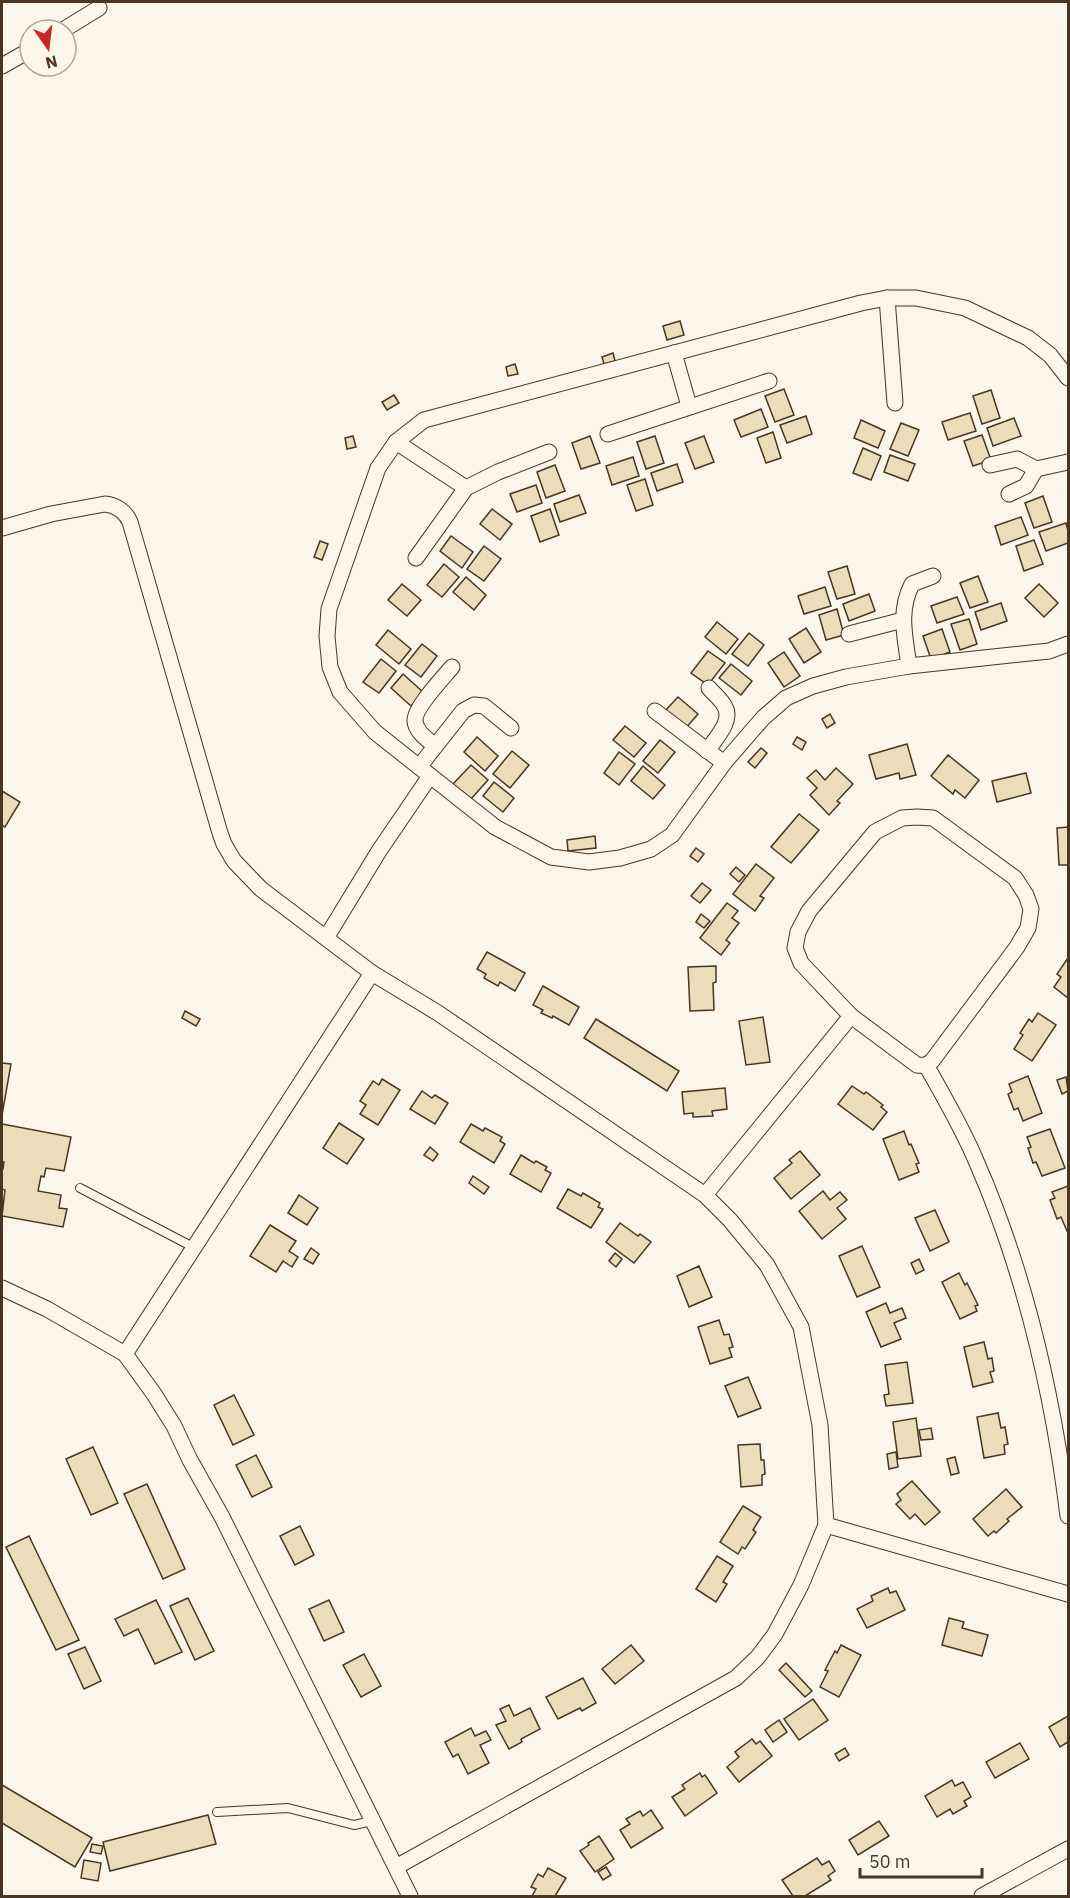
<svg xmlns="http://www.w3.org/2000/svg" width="1070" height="1898" font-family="'IBM Plex Sans',sans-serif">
<rect width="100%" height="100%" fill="#fbf6e9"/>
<g fill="#ecdcbc" stroke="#4a3520" stroke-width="1.5">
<polygon points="680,321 684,335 667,340 663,326"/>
<polygon points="613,353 615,361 604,364 602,357"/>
<polygon points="515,364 518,374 508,376 506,367"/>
<polygon points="784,389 794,415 775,422 765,396"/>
<polygon points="991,390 1000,418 982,424 973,396"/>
<polygon points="394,395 399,403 387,410 382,402"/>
<polygon points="761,409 768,427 741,437 734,420"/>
<polygon points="970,413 976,431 948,440 942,422"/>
<polygon points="806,416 812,434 787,443 780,425"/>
<polygon points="1014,418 1021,436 993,446 987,428"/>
<polygon points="861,420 885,431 878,448 854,438"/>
<polygon points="901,423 919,430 908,456 890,449"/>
<polygon points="773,432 781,458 766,463 757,438"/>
<polygon points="982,435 991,460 973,466 964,441"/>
<polygon points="353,436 356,447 347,449 345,438"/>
<polygon points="590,436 600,463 581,469 572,443"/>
<polygon points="655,436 664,463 646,469 637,442"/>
<polygon points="704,436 714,462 695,469 685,443"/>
<polygon points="863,448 881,456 871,480 853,473"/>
<polygon points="890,455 915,464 908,481 884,472"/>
<polygon points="633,457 639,476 612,485 606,466"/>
<polygon points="677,464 683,482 657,491 651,473"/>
<polygon points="555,465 565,491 546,498 537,472"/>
<polygon points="645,479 653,505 636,511 627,485"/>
<polygon points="536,485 542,503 517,512 510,494"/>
<polygon points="579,495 586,513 560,522 554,504"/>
<polygon points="1043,496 1052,522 1034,528 1025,503"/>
<polygon points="492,509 512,524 500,540 480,524"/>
<polygon points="550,509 559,535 540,542 531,516"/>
<polygon points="1021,517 1028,535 1001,545 995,526"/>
<polygon points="1066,523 1068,531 1068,543 1046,551 1039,532"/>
<polygon points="451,536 473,552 462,568 440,551"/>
<polygon points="1034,540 1043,564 1024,571 1016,546"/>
<polygon points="320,541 328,544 322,560 314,557"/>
<polygon points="484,546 501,559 484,581 467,569"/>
<polygon points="444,564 459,577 442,597 427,585"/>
<polygon points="847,566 855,594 837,599 828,572"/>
<polygon points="978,576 988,602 970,608 960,583"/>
<polygon points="466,577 486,595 474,610 453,592"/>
<polygon points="402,584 421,600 407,616 388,600"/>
<polygon points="1039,584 1058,603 1044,617 1025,598"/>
<polygon points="825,587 831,606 804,614 798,596"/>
<polygon points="869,594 875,611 849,621 843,604"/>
<polygon points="957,597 964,614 937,623 931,606"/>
<polygon points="1001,603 1007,621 981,630 975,612"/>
<polygon points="837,609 844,635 826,640 819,615"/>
<polygon points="969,619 977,644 960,650 951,624"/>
<polygon points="717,622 738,639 726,654 705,637"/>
<polygon points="806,628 821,652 804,663 789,639"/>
<polygon points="942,629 950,652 931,659 923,636"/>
<polygon points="388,630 411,649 399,664 376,645"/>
<polygon points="749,633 764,645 748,666 732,654"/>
<polygon points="422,644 437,656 421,677 405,665"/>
<polygon points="708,651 725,663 708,685 691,673"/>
<polygon points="784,652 800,676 784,687 768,663"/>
<polygon points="381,659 396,671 379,693 363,682"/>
<polygon points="731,664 752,681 741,695 719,678"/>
<polygon points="403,674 423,692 411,706 391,688"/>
<polygon points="678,697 698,714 685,729 665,711"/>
<polygon points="830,714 835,723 827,728 822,719"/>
<polygon points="625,726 646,743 634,757 613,740"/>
<polygon points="477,737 498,756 485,771 464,752"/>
<polygon points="797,737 806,742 802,750 793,744"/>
<polygon points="660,740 675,752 658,773 643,761"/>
<polygon points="907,744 916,775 900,779 899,773 876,779 869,755"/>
<polygon points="761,748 767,753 755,768 748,762"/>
<polygon points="512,751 529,765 510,788 493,774"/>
<polygon points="619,752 635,764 619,785 604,773"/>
<polygon points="948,755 979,780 965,798 955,790 953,794 931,776"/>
<polygon points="471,765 488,780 470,800 453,784"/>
<polygon points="643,766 665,785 653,799 631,781"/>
<polygon points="836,768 853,784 837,801 840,803 829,815 810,795 817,788 807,778 816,770 825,780"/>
<polygon points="1026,773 1031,793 997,802 992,781"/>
<polygon points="494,782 514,798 503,812 483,796"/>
<polygon points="2,791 20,802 5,827 2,825"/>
<polygon points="799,814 819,830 791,863 771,847"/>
<polygon points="1068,827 1068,865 1059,865 1057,828"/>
<polygon points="595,836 596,848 568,851 567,840"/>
<polygon points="696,848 704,854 698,862 690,856"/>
<polygon points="756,864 774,878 760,896 764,898 755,911 733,894"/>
<polygon points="736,867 745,875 739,882 730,874"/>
<polygon points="702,883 711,890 700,903 691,896"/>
<polygon points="727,903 738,911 732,918 739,923 726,940 730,943 721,955 700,938"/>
<polygon points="701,914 710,921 704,928 696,922"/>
<polygon points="487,952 525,973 515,991 500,982 498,986 484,978 486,974 477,969"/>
<polygon points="1068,958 1068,998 1054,987 1061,977 1057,974"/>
<polygon points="716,966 716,982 713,983 714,1010 690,1011 688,967"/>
<polygon points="543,986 579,1007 569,1025 553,1016 552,1018 541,1013 543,1010 533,1005"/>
<polygon points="185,1011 200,1019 196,1026 182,1018"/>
<polygon points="1038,1013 1056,1025 1032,1061 1014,1049 1023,1035 1020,1033 1029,1019 1032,1022"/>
<polygon points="763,1017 770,1062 746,1065 739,1021"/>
<polygon points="596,1019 679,1071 667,1091 584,1038"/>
<polygon points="2,1063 11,1064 2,1115"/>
<polygon points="1028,1076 1042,1113 1023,1121 1018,1108 1014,1110 1008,1094 1012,1092 1009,1084"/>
<polygon points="1066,1077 1068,1091 1062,1094 1057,1080"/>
<polygon points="382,1079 400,1090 378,1125 360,1114 366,1105 360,1101 373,1081 379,1085"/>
<polygon points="852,1086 864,1094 866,1092 883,1105 881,1107 887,1112 873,1130 838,1104"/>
<polygon points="725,1088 727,1109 712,1111 713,1116 693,1117 693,1113 684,1114 682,1092"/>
<polygon points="422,1091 432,1098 435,1095 448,1103 435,1124 410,1109"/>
<polygon points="339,1123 364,1139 347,1164 323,1148"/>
<polygon points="2,1124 71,1137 64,1171 46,1168 44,1177 41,1176 38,1191 61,1195 59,1208 67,1209 63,1227 2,1216 5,1190 2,1189 2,1169 3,1169 4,1162 2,1162"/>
<polygon points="471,1124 483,1131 485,1128 502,1137 500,1141 505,1144 494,1163 460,1142"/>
<polygon points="1050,1129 1065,1168 1042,1176 1036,1162 1033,1163 1028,1148 1031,1147 1027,1137"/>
<polygon points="904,1131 909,1145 911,1144 919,1163 916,1164 919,1172 899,1180 883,1139"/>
<polygon points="430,1147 438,1154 433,1161 424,1155"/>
<polygon points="800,1151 820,1175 791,1199 774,1178 792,1163 789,1160"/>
<polygon points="521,1155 534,1163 536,1161 547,1167 545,1170 551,1173 541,1192 510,1174"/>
<polygon points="473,1176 489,1187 484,1194 469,1183"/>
<polygon points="1068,1186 1068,1230 1067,1231 1061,1217 1057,1219 1050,1200 1055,1198 1052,1192"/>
<polygon points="568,1189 581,1196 583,1193 600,1203 598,1207 603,1209 591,1228 557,1208"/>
<polygon points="823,1191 830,1200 840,1192 847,1200 837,1208 846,1219 822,1239 799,1211"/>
<polygon points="299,1195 318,1208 307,1225 288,1213"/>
<polygon points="935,1210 949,1242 930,1251 915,1218"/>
<polygon points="620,1223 638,1236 640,1234 651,1242 634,1263 606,1242"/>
<polygon points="270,1225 296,1241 289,1251 298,1257 292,1267 283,1261 276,1272 250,1256"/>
<polygon points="862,1246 880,1287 857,1297 839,1256"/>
<polygon points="311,1248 319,1254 313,1264 304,1259"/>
<polygon points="615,1253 622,1259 616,1267 609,1261"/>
<polygon points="919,1259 924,1270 916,1274 911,1263"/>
<polygon points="699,1266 712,1297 689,1307 677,1276"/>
<polygon points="959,1273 965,1285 967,1283 978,1305 975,1306 977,1311 960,1319 942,1282"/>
<polygon points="886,1303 890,1313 902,1308 906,1318 894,1323 901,1339 881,1347 866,1312"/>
<polygon points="719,1320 724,1335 729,1334 733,1347 729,1348 732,1357 710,1364 698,1327"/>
<polygon points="984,1342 988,1359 992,1358 994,1371 990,1372 993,1382 973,1387 964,1347"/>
<polygon points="907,1362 913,1403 886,1406 884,1395 889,1394 885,1365"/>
<polygon points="748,1377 761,1408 738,1417 725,1386"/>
<polygon points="234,1395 254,1435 233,1445 214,1405"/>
<polygon points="998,1413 1001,1428 1005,1427 1008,1444 1004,1445 1005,1454 984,1458 977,1417"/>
<polygon points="916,1418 921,1456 898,1459 893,1422"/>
<polygon points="931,1428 933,1439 921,1440 919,1430"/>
<polygon points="760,1444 761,1460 764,1460 765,1474 762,1475 762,1485 741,1487 738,1445"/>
<polygon points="93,1447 118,1503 91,1515 66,1459"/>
<polygon points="896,1452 898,1467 889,1469 887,1454"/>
<polygon points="256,1455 272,1487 252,1497 236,1465"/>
<polygon points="955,1457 959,1473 951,1475 947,1459"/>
<polygon points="912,1481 940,1512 925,1525 915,1514 910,1519 896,1504 901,1500 897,1494"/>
<polygon points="147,1484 185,1569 163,1579 124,1494"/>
<polygon points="1006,1489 1022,1507 1007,1519 1009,1521 996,1533 994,1531 988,1536 973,1519"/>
<polygon points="743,1506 761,1517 753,1530 756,1532 745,1549 742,1547 738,1554 720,1542"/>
<polygon points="300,1526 314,1555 295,1565 280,1536"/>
<polygon points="29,1536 79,1640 56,1650 6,1547"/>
<polygon points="717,1556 733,1566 723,1582 727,1584 716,1602 696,1589"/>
<polygon points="888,1588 890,1593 896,1591 905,1610 867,1628 857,1609 873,1601 871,1596"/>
<polygon points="188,1598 214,1651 195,1660 170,1606"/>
<polygon points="156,1600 182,1652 155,1664 138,1629 124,1636 115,1619"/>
<polygon points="329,1600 344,1632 324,1641 309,1609"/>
<polygon points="949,1618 964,1622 962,1628 988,1635 982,1656 942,1645"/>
<polygon points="631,1645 644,1661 615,1684 602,1669"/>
<polygon points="841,1645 861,1655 839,1697 820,1687 828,1671 825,1670 835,1651 837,1653"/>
<polygon points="85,1647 101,1681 84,1689 68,1654"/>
<polygon points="364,1654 381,1686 361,1697 343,1665"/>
<polygon points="786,1663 812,1691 805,1697 779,1670"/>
<polygon points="583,1678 596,1703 582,1711 580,1708 558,1719 546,1697"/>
<polygon points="813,1699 828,1720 799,1740 784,1719"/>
<polygon points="509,1705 514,1716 530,1708 540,1729 521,1739 522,1742 509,1749 496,1725 506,1721 500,1709"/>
<polygon points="1068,1716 1068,1742 1060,1747 1049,1727"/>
<polygon points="779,1720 787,1732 773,1742 765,1730"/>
<polygon points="471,1728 475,1736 486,1731 491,1740 480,1745 489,1763 468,1774 458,1754 453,1757 445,1742"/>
<polygon points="752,1739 756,1744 760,1741 772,1756 739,1782 727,1767 739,1757 735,1752"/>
<polygon points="1020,1743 1029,1759 995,1778 986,1762"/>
<polygon points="845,1748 849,1755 839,1761 835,1754"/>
<polygon points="700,1773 702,1777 705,1775 717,1793 685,1816 672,1797 685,1789 682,1785"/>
<polygon points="952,1780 955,1786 963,1782 971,1797 964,1801 967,1806 953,1814 950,1809 937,1817 925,1796"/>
<polygon points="2,1785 92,1838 75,1867 2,1823"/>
<polygon points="651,1810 663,1828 631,1848 620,1830 630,1824 626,1819 640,1811 643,1816"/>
<polygon points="208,1815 216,1844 110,1871 103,1842"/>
<polygon points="879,1821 889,1836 858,1855 849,1840"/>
<polygon points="599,1836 614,1859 595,1872 580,1851 589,1845 588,1843"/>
<polygon points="92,1844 103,1846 101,1854 90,1852"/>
<polygon points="817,1858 822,1865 829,1861 835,1871 828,1876 831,1880 805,1896 793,1896 782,1880"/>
<polygon points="84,1860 101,1863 98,1881 81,1878"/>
<polygon points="606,1867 611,1875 603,1880 598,1872"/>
<polygon points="548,1868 566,1878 555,1896 532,1896 536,1889 531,1887 538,1874 543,1877"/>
</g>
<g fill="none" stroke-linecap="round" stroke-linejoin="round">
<g stroke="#4a3520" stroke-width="10">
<g id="service">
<polyline points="80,1188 195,1248"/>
<polyline points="217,1812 288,1808 354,1825 372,1821"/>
</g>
</g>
<g stroke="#4a3520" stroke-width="17">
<g id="minor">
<polyline points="63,30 99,8"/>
<polyline points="2,66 30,50"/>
<polyline points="887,298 895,403"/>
<polyline points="674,353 689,406"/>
<polyline points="1068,378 1050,355 1028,338 965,308 916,298 887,298 861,303 424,420 396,442 378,468 329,609 327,636 330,667 340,692 375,732 495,827 551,857 589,862 620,858 651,849 672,835 724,763 763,718 786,698 813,686 846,677 909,666 1049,651 1068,644"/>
<polyline points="608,434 769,381"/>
<polyline points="396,442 466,488"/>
<polyline points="990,465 1017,459 1036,469 1068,462"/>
<polyline points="1009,494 1026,486 1036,469"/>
<path d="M2 528 51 514 105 504C116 505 126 512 130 522L220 833 224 844 234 861 261 889 372 973 438 1013 705 1195 730 1220 767 1265 801 1327 820 1425 826 1525 801 1585 775 1634 758 1657 736 1678 396 1867"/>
<polyline points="416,558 466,488 498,472 549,452"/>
<polyline points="849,634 903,620"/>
<path d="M909 666C905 636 898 612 912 584L933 576"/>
<polyline points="655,711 724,763"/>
<path d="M435 746C427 739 416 732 415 721 414 708 443 678 452 667"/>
<path d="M707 751C715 739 733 721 725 707 722 700 714 694 709 688"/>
<polyline points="419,767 463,711 474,705 484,706 511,728"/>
<path d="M917 817 933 818 1015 878 1026 895 1031 909 1028 928 1017 947 932 1061C927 1065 924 1066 917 1065L851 1016 801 963 795 948 798 932 809 911 875 832 902 818Z"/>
<polyline points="326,938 379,851 430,776"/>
<path d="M926 1065C944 1097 963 1129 977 1163 1026 1275 1053 1395 1068 1516"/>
<polyline points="705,1195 851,1016"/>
<polyline points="2,1288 47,1309 125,1354 154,1394 174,1426 190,1460 222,1517 410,1896"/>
<polyline points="125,1354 372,973"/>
<polyline points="826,1525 1068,1594"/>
<polyline points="982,1896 1068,1849"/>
</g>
</g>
<use href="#service" stroke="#fbf6e9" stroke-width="8"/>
<use href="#minor" stroke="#fbf6e9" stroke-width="15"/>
</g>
<rect width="1070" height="1898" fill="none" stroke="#4a3520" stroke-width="6"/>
<g transform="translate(48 48) rotate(166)"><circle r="28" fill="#fbf6e9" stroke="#b4a999" stroke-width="1.5"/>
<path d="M0-4.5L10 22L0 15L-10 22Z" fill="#c62828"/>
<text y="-9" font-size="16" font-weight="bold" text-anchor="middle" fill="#4a3520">N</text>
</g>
<path d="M860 1868v9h122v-9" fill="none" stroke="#4a3520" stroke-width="3"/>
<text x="869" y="1868" font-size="18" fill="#4a3520" stroke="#fbf6e9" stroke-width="4.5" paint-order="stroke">50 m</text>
</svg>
